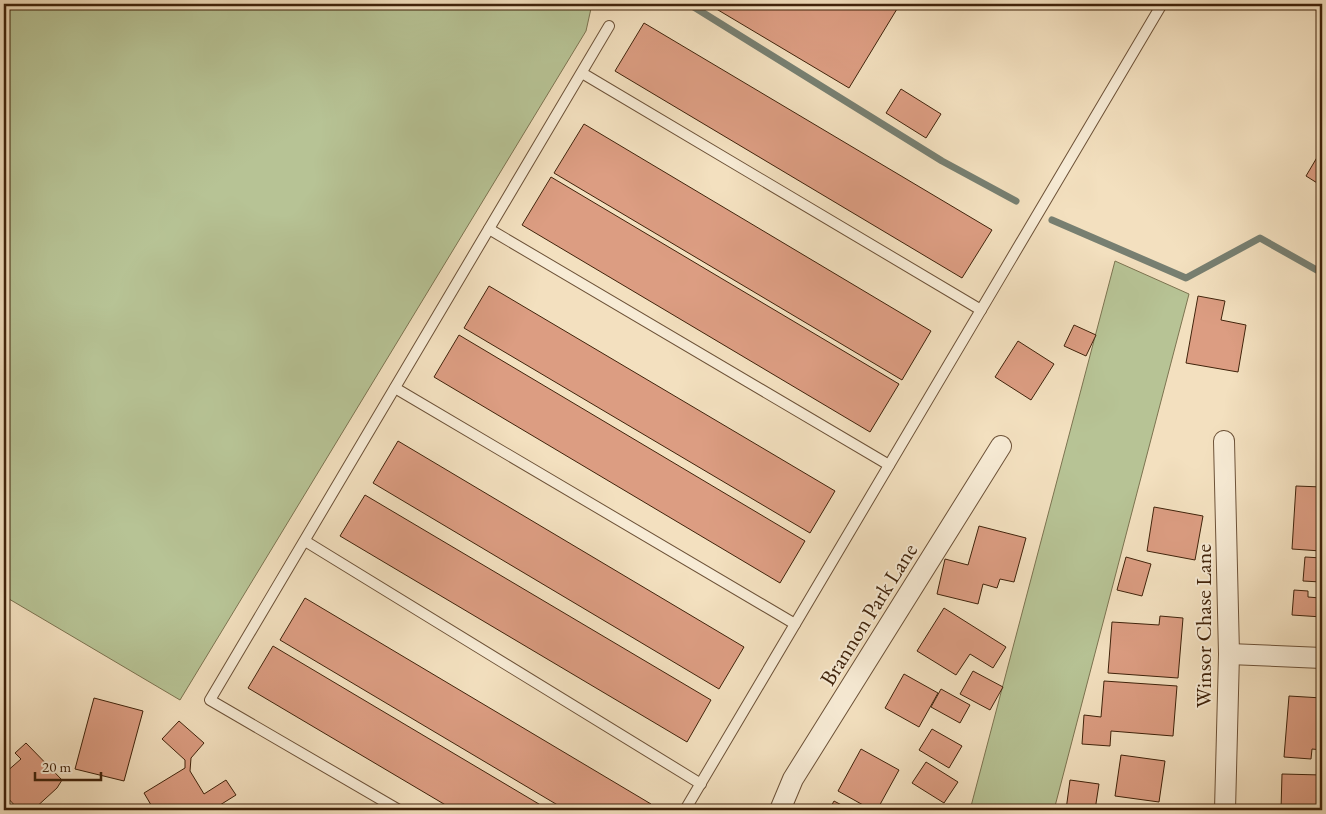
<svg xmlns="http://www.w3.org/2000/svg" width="1326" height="814" font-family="'EB Garamond',serif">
<rect width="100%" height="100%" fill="#f3e0bf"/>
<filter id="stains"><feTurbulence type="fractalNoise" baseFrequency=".004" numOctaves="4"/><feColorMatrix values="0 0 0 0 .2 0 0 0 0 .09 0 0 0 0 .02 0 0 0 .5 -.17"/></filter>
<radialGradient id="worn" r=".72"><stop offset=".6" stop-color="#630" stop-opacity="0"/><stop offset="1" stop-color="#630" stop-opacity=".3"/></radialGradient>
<g fill="#b7c395" stroke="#7c7350">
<polygon points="4,4 592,4 586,31 180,700 4,596"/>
<polygon points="1115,261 1189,294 1054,810 970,810"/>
</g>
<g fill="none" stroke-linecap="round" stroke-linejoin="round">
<g stroke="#777f71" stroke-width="7">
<polyline points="689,4 942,161 1016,201"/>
<polyline points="1052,220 1186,278 1260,238 1322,273"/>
</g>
</g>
<g fill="#dc9d82" stroke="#40230b">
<polygon points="708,4 900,4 849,88"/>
<polygon points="644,23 992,230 962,278 615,71"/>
<polygon points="901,89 941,114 926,138 886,113"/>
<polygon points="584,124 931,331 902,380 554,173"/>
<polygon points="1322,149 1322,186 1306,176"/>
<polygon points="551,177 899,384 870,432 522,225"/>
<polygon points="489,286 835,491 810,533 464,328"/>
<polygon points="1198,296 1225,301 1221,320 1246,325 1238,372 1186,363"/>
<polygon points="1074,325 1096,335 1086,356 1064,346"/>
<polygon points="459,335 805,541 780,583 434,377"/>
<polygon points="1018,341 1054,364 1031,400 995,377"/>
<polygon points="398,441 744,647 719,689 373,483"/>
<polygon points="1296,486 1322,487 1321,551 1292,549"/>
<polygon points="365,495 711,700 687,742 340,536"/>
<polygon points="1154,507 1203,516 1195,560 1147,551"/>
<polygon points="979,526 1026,538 1014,582 1000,579 997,588 983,584 978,604 937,594 945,559 968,565"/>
<polygon points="1126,557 1151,564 1142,596 1117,590"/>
<polygon points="1305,557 1322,558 1322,617 1292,615 1294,590 1308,591 1308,597 1320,598 1321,582 1303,581"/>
<polygon points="305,598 651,804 647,810 566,810 280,640"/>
<polygon points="944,608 1006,647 993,668 970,654 956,675 917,651"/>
<polygon points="1160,616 1183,618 1178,678 1108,673 1112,622 1159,625"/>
<polygon points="273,646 549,810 454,810 248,688"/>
<polygon points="973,671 1003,687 990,710 960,694"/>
<polygon points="904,674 938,693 919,727 885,708"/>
<polygon points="1104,681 1177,686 1173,736 1111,731 1110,746 1082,744 1084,715 1101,717"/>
<polygon points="941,689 970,705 960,723 931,707"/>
<polygon points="1289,696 1322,698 1322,750 1312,749 1311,759 1284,757"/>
<polygon points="94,698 143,711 124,781 75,769"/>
<polygon points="179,721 204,743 191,758 190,771 204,794 226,780 236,795 212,810 154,810 144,793 185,768 185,760 162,739"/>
<polygon points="932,729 962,746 949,768 919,750"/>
<polygon points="26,743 62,780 57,788 33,810 19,810 4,794 4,772 5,773 21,759 15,753"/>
<polygon points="861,749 899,770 877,810 872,810 838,791"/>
<polygon points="1121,755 1165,761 1159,802 1115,796"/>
<polygon points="926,762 958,782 944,803 912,783"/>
<polygon points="1282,774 1322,775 1322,810 1281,810"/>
<polygon points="1070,780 1099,784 1095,810 1066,810"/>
<polygon points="834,801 851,810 829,810"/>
</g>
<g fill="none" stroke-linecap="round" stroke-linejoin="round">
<g stroke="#6d5238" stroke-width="12">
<g id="lane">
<polyline points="582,73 981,310"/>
<polyline points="489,229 889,465"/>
<polyline points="395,388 795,624"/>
<polyline points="305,541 701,784"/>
<polyline points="399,810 210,700 609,26"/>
<polyline points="685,810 1162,4"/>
</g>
</g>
<g stroke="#6d5238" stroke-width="22">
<g id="street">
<polyline points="1224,441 1229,654 1225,810"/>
<polyline points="1229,654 1322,658"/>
<polyline points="780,810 793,779 1001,446"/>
</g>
</g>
<use href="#lane" stroke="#f7ebd5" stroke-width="10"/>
<use href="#street" stroke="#f7ebd5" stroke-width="20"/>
</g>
<g text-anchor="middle" stroke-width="4" stroke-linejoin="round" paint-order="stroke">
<g font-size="22" fill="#40230b" stroke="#f7ebd5">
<text transform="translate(868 614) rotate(-58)" y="8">Brannon Park Lane</text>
<text transform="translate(1203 626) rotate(-90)" y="8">Winsor Chase Lane</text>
</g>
</g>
<rect width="1326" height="814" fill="none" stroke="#f3e0bf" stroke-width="20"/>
<rect x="5" y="5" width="1316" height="804" fill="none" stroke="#40230b" stroke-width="2.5"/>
<rect x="10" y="10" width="1306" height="794" fill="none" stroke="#40230b"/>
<path d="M35 772v8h66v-8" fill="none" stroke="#40230b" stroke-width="2.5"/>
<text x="42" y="772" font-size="15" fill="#40230b" stroke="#f7ebd5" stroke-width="4" paint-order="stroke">20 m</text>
<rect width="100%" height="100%" filter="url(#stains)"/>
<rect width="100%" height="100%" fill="url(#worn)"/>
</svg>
